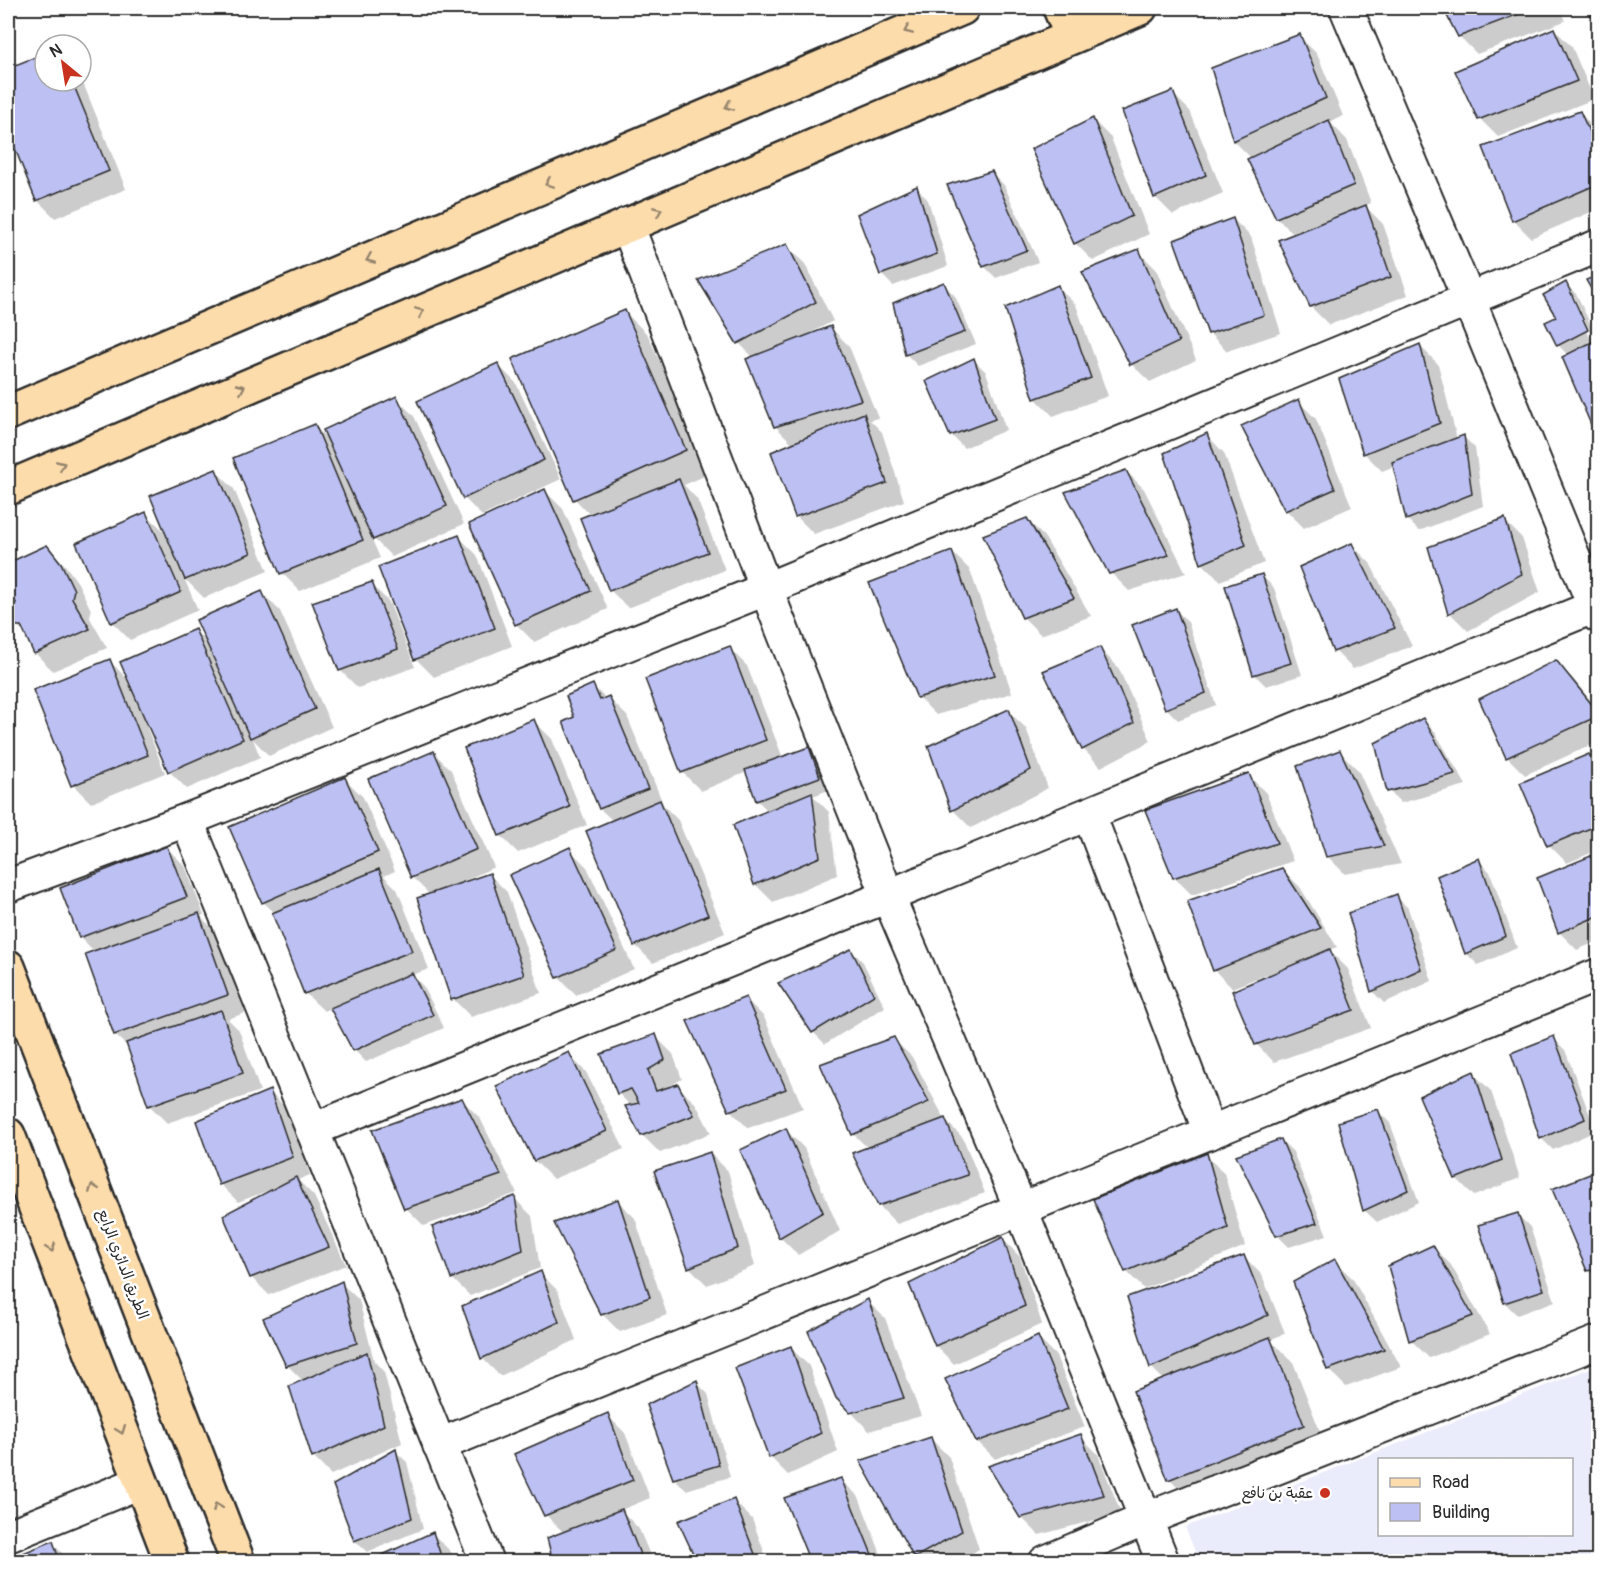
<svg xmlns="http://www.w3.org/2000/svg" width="1606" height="1569" font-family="Pangolin,'Playpen Sans Arabic',sans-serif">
<rect width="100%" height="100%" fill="#fff"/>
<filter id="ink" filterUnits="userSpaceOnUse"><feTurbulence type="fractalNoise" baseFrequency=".0167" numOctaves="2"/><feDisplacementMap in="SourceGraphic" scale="12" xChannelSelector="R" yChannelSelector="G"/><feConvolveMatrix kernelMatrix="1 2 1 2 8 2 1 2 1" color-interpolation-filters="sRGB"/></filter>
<g filter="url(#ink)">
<path fill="#ebecfb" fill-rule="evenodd" d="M1598 1365V1561H1199L1185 1527ZM1380 1460H1572V1534H1380Z"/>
<g fill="#0003" fill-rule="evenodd">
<polygon points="1445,8 1560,8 1565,21 1477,54 1459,36"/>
<polygon points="1554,29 1572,47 1594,99 1498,137 1480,119"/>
<polygon points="1299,36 1317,54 1343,116 1330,122 1347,140 1371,203 1365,206 1383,224 1408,295 1329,325 1311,307 1295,235 1277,218 1251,158 1234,141 1213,69"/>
<polygon points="45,55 45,81 81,81 81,78 126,189 55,218 37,200 8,127 8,70"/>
<polygon points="1172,93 1190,111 1223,193 1173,215 1155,197"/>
<polygon points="1580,113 1598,133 1598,209 1531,238 1513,220"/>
<polygon points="1093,120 1111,138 1149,234 1093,261 1075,243 1033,150"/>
<polygon points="992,173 1004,185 1038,262 996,278 984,266"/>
<polygon points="917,188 928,200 948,266 893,286 881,274"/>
<polygon points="1233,219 1251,237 1281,333 1227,351 1209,333"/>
<polygon points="787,246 805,264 833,321 803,337 804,339 831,328 849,346 878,418 870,420 882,432 904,501 814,534 796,516 793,444 775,426 754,358 739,343"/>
<polygon points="1138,251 1156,269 1196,360 1150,382 1131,364"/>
<path d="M1565 283 1577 295 1598 341V437L1564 358 1568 355 1558 345V318ZM1571 296H1574L1592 336 1590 338Z"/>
<polygon points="943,284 955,296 976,344 918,366 906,354"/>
<polygon points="1058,287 1076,305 1108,396 1053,416 1035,398"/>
<polygon points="624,311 648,335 709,474 684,485 697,499 725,570 628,608 610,590 591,516 575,499 514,360"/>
<polygon points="1420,346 1438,364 1457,439 1464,437 1475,448 1483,506 1419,531 1407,519 1395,466 1382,471 1364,453"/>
<polygon points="974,360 986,372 1006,430 964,448 952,436 928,382"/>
<polygon points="498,365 516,383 561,479 482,516 464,498"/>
<polygon points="396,398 414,416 464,524 392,557 370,535 380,558 300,591 282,573 314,426 329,440"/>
<polygon points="1298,401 1316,419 1352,507 1304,528 1286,510"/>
<polygon points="1207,435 1224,453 1264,563 1220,581 1202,563"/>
<polygon points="216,471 234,489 268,571 204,598 184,578 198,610 130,640 112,622 146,514 168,535"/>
<polygon points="1126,471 1144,489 1186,573 1129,591 1111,573"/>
<polygon points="545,491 563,509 608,609 534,642 516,624"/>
<polygon points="1027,519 1045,538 1091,616 1041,635 1023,617"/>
<polygon points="1504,520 1522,538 1540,592 1468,631 1450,613 1430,547"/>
<polygon points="459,537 477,555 512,646 434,677 416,659"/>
<polygon points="1352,545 1370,563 1412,646 1353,669 1335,651"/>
<polygon points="47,547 65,565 78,583 91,610 90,618 107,648 53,671 35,653 26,634 17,625 18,603 8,590 8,565"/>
<polygon points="952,552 970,570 1012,693 936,715 918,697"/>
<polygon points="1262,576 1274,588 1302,675 1266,686 1254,674"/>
<polygon points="371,584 389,602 415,667 358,688 340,670"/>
<polygon points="262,593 280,611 332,727 269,756 253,739 260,757 187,789 169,771 150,727 147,728 165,773 91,803 73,785 110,661 129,681 195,631 209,644"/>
<polygon points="1176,610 1188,622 1216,705 1178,720 1166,708"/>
<polygon points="729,648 747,666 783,758 808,749 820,760 831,789 813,796 829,812 837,875 773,902 755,884 769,812 757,800 747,772 701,791 683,773 646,680"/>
<polygon points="1100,649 1118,667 1151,741 1101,767 1083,749"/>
<polygon points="1556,662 1574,680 1598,710 1598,742 1525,775 1507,757"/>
<polygon points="593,686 606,699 609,698 627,716 664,806 678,820 725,933 653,963 635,945 613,821 600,809 565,723 576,718"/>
<polygon points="1008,711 1026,728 1048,788 971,828 953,810"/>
<polygon points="1423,720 1435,732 1466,785 1401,803 1389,791"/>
<polygon points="534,721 552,739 587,825 518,853 500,835"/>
<polygon points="433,752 451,770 494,867 464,881 465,883 489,874 507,892 541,993 471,1017 453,999 430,895 412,877"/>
<polygon points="1340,752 1358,770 1401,864 1345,874 1327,856"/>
<polygon points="1589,755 1598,765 1598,850 1567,863 1549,845"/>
<polygon points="1248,775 1266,793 1293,861 1192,895 1174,877"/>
<polygon points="345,779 363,797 395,871 384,876 397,889 429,969 412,975 424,987 444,1028 366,1062 354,1050 332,1007 324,1011 305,993 275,913 263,902"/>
<polygon points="167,848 185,866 204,915 200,916 217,933 245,1013 228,1019 239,1030 260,1091 167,1123 149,1105 130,1049 115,1035 95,952 80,937"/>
<polygon points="569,849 587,867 634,969 576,995 558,977"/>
<polygon points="1598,855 1598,941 1577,950 1559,932 1539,879"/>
<polygon points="1479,860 1490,872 1517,948 1478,965 1466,953"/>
<polygon points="1282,869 1300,887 1337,947 1329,950 1348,969 1371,1028 1274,1062 1256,1044 1268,977 1267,974 1232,988 1214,970"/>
<polygon points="1396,896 1408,908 1432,981 1384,1003 1372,991"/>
<polygon points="851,950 863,962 885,1007 825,1044 813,1032"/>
<polygon points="746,999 764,1017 803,1108 748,1128 730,1110"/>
<polygon points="655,1036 673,1054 682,1079 666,1088 678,1086 696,1104 711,1133 660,1153 642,1135 631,1106 618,1093"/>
<polygon points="1553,1038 1565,1050 1596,1131 1553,1150 1541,1138"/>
<polygon points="893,1039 912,1057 945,1120 963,1138 985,1193 897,1224 879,1206 868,1148 853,1134"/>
<polygon points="568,1054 586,1072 624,1149 553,1179 535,1161"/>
<polygon points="1473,1073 1491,1091 1520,1178 1474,1196 1456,1178"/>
<polygon points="270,1092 288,1110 310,1175 298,1180 314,1196 346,1265 269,1295 251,1277 268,1193 267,1191 238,1202 220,1184"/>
<polygon points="462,1100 480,1118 517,1193 424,1226 406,1208"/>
<polygon points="1378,1111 1390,1123 1419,1202 1377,1222 1365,1211 1340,1123"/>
<polygon points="786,1130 804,1148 840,1231 798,1255 780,1237"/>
<polygon points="1281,1140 1293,1152 1327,1235 1289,1247 1277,1235"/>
<polygon points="710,1153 728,1171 755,1266 707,1285 689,1267"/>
<polygon points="1206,1155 1224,1173 1245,1246 1144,1289 1126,1271"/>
<polygon points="1594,1174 1598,1178 1598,1280 1588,1270"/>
<polygon points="514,1198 532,1216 540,1268 470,1296 452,1278"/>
<polygon points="617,1200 635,1218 667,1315 620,1332 602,1314"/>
<polygon points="1518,1215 1530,1227 1555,1301 1517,1315 1505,1303 1480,1226"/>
<polygon points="1003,1239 1020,1257 1042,1324 954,1364 936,1346 911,1285"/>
<polygon points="1433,1247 1451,1265 1490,1334 1429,1358 1411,1340"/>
<polygon points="1244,1257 1262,1275 1285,1333 1270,1340 1293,1362 1327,1449 1193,1503 1169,1479 1164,1380 1151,1367"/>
<polygon points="1335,1261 1353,1279 1401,1367 1346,1387 1328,1369"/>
<polygon points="540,1273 558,1291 576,1340 500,1376 482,1358"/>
<polygon points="341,1283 359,1300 374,1361 384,1372 402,1443 331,1475 313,1457 303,1381 287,1365"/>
<polygon points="867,1301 885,1318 921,1416 869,1431 851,1412"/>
<polygon points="1038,1338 1056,1356 1085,1427 995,1459 977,1441"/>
<polygon points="791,1348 809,1366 838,1452 788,1475 770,1457"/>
<polygon points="696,1382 708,1394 730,1477 686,1490 674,1478"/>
<polygon points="607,1415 625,1433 650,1498 621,1510 639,1529 653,1562 554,1562 564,1533 546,1515"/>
<polygon points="1080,1436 1098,1454 1121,1513 1039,1535 1021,1517"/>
<polygon points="931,1439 949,1457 979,1549 958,1562 919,1562 915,1558 862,1462"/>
<polygon points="395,1451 407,1462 423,1529 367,1552 355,1541 335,1486"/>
<polygon points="840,1479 859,1497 884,1562 811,1562"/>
<polygon points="734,1501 752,1519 768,1562 699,1562"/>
<polygon points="433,1534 451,1552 454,1562 370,1562"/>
<polygon points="52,1543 71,1562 8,1562 8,1560"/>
</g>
<g fill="#bcc0f2" stroke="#2b2b2b" stroke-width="1.5">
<polygon points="1443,8 1535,8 1458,37"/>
<polygon points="1589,8 1598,8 1598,21 1595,23"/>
<polygon points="1554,28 1577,81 1478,120 1455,71"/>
<polygon points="1300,34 1326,98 1233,141 1211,68"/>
<polygon points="45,53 45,81 72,81 109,171 36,201 8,131 8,68"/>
<polygon points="1173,91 1206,175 1154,198 1122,111"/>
<polygon points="1580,111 1598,152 1598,184 1512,221 1483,147"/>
<polygon points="1093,118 1132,216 1074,244 1031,149"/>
<polygon points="1329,120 1354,185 1276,218 1247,159"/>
<polygon points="992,171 1027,250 983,267 947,185"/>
<polygon points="917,186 937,254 880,275 857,214"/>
<polygon points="1366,205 1391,277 1310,307 1278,240"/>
<polygon points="1233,218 1264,315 1208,334 1174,240"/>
<polygon points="787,244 816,302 737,344 698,280"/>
<polygon points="1139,249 1179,342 1130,365 1082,272"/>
<polygon points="1598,275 1598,301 1586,280"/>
<polygon points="944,282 965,332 905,355 893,303"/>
<polygon points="1566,282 1588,330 1557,346 1545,322 1556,317 1543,295"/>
<polygon points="1058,285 1091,378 1034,399 1005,308"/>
<polygon points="625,310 686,450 573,500 512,359"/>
<polygon points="831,326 861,400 774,427 746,359"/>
<polygon points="1598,339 1598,441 1562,357"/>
<polygon points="1420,344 1440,423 1363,454 1339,379"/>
<polygon points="974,358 995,419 950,436 926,381"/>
<polygon points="498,363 544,460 463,499 417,401"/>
<polygon points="397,396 447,506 373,540 323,430"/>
<polygon points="1299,399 1335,489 1285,511 1241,426"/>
<polygon points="864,413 887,483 795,517 771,452"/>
<polygon points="315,424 363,540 280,574 233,458"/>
<polygon points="1207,433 1246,545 1201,564 1164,453"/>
<polygon points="1464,435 1472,494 1406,520 1392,462"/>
<polygon points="216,469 251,553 185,580 150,496"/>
<polygon points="1126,470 1169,555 1109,574 1065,492"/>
<polygon points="679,479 708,552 609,591 580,518"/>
<polygon points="545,489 591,591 515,625 469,524"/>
<polygon points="146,512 181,592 111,623 76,543"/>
<polygon points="1027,518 1074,598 1022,618 983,535"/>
<polygon points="1505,518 1522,574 1448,614 1428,547"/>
<polygon points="459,535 495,628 414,660 378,567"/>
<polygon points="1352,543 1395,628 1333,652 1299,567"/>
<polygon points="47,545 61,563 74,590 72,598 90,629 34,654 21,626 16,626 9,606 16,603 8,593 8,563"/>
<polygon points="952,551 995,675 917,698 869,583"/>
<polygon points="1262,574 1291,663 1253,675 1225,586"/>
<polygon points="372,582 398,649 339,671 312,602"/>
<polygon points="262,591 315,709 250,738 196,620"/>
<polygon points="1176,608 1206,693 1165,709 1132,625"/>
<polygon points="195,629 243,739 168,772 120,662"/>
<polygon points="730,646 766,740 681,773 645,679"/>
<polygon points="1100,647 1134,723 1082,750 1043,671"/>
<polygon points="110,659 148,755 71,786 33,690"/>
<polygon points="1556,660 1598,712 1598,716 1506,758 1479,699"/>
<polygon points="593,684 600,700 609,696 648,789 599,809 563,722 574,717 566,696"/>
<polygon points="1009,709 1031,770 951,811 928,746"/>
<polygon points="1423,718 1455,774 1387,792 1375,743"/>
<polygon points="534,719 570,807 499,836 464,748"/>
<polygon points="809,747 820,777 756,801 745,770"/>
<polygon points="1340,750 1384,846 1326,857 1297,766"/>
<polygon points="434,751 477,849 411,878 368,779"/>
<polygon points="1589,754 1598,772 1598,825 1547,846 1520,783"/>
<polygon points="1249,773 1277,843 1173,878 1145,810"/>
<polygon points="345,777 378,852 262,903 229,827"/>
<polygon points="812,792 820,857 754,885 733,825"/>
<polygon points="660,800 708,915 634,946 586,831"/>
<polygon points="167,846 187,897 79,938 60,888"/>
<polygon points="570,847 617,950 557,978 509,875"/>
<polygon points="1598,853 1598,916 1558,933 1537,878"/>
<polygon points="1479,858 1506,936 1465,954 1437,876"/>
<polygon points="1282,868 1321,928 1213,971 1187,901"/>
<polygon points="379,869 412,951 304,994 272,913"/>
<polygon points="490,873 524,975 451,1000 417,898"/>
<polygon points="1397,894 1421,969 1371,992 1348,913"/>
<polygon points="199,913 228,995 114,1035 85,954"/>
<polygon points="851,949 874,995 812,1033 778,983"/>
<polygon points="1330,949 1354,1010 1255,1045 1232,991"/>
<polygon points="412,973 433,1015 353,1051 330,1008"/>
<polygon points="746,997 786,1089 729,1111 687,1021"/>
<polygon points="221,1010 243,1073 148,1106 126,1043"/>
<polygon points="656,1034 665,1060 648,1070 656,1091 678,1084 694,1115 641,1136 625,1106 639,1103 631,1089 617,1094 601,1054"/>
<polygon points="1554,1036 1585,1119 1540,1139 1511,1053"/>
<polygon points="894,1037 929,1102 852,1135 820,1064"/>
<polygon points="569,1052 607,1131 534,1161 496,1086"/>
<polygon points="1474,1071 1502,1160 1455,1179 1419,1096"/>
<polygon points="270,1090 293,1157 219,1185 196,1121"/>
<polygon points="462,1098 501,1175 404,1209 372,1130"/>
<polygon points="1378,1109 1408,1190 1363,1211 1338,1122"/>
<polygon points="945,1118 968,1175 878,1206 852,1153"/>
<polygon points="786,1128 823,1212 779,1238 740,1150"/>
<polygon points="1281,1139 1317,1223 1276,1236 1236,1155"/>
<polygon points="710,1152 738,1248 688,1268 654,1171"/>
<polygon points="1207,1153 1228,1228 1125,1272 1093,1199"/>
<polygon points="1595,1172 1598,1181 1598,1268 1587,1271 1552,1189"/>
<polygon points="296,1177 329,1247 250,1278 223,1215"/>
<polygon points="515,1196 523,1250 451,1279 432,1227"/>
<polygon points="618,1199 650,1297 601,1315 554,1223"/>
<polygon points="1518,1213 1544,1290 1504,1303 1478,1225"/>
<polygon points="1003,1237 1025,1306 935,1346 909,1284"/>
<polygon points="1433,1245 1473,1316 1409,1341 1388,1266"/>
<polygon points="1244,1255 1268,1315 1150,1368 1127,1297"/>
<polygon points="1335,1259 1384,1349 1327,1370 1293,1282"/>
<polygon points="541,1271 559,1322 481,1359 462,1306"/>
<polygon points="342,1281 357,1343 286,1366 263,1318"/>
<polygon points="868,1299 904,1398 850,1413 836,1398 808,1331"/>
<polygon points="1038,1336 1068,1409 976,1442 945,1379"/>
<polygon points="1270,1337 1304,1425 1168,1480 1133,1391"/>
<polygon points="791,1346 821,1433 769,1458 735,1368"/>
<polygon points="367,1352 384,1425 312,1458 289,1386"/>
<polygon points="697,1380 719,1465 673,1479 646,1405"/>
<polygon points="608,1413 633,1480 544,1516 514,1454"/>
<polygon points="1081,1434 1104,1495 1020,1518 988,1466"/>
<polygon points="931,1437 962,1531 914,1558 860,1461"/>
<polygon points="396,1449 412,1518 354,1541 333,1485"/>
<polygon points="841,1478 875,1562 810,1562 784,1498"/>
<polygon points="734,1499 758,1562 697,1562 678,1521"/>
<polygon points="622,1509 643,1562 553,1562 547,1538"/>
<polygon points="433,1532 443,1562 367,1562"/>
<polygon points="53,1541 60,1562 8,1562 8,1559"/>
</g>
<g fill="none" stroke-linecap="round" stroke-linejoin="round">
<g stroke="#2b2b2b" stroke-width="36">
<g id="minor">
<polyline points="1346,8 1469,300 1598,616"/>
<polyline points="627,224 766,589 888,896 1021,1209 1163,1562"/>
<polyline points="1089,814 1210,1133"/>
<polyline points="187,820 487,1562"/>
<polyline points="8,886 187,820 766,589 1598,246"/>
<polyline points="312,1130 888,896 1598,605"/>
<polyline points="439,1445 1598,975"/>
<polyline points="8,1536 141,1482"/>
<polyline points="1045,1562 1146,1519 1598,1342"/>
</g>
</g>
<g stroke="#2b2b2b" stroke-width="38">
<g id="primary">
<polyline points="1060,8 1072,36"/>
<polyline points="8,413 962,8"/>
<polyline points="8,488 1140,8"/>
<polyline points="8,967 238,1562"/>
<polyline points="8,1135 172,1562"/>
</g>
</g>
<use href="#minor" stroke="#fff" stroke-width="32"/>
<use href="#primary" stroke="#fddcac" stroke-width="33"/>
</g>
<defs><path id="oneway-chevron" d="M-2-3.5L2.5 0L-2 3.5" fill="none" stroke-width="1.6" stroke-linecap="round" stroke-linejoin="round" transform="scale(1.5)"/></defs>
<g stroke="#94846c">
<use href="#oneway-chevron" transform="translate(908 30) rotate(157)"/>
<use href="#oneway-chevron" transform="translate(729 106) rotate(157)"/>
<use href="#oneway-chevron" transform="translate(549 183) rotate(157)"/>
<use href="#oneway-chevron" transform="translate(658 211) rotate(-23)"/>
<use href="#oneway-chevron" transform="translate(370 259) rotate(157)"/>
<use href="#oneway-chevron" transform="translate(420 312) rotate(-23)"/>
<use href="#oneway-chevron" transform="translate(241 388) rotate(-23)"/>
<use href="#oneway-chevron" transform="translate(61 465) rotate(-23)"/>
<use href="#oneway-chevron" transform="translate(93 1188) rotate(-111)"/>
<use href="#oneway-chevron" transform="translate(51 1248) rotate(69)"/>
<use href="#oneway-chevron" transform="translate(121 1430) rotate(69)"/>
<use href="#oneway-chevron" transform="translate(217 1507) rotate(-111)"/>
</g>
</g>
<circle fill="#c8321e" stroke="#fff" stroke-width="2" cx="1325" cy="1493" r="6"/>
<g text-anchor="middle" stroke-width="5" stroke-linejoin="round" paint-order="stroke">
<g font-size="15" fill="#2b2b2b" stroke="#fff">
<text transform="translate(123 1264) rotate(69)" y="5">الطريق الدائري الرابع</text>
</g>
<g font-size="15" fill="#2b2b2b" stroke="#fff" text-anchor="end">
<text x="1313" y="1498">عقبة بن نافع</text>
</g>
</g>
<rect width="1606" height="1569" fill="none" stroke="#fff" stroke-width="30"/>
<rect x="15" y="15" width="1576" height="1539" fill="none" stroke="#2b2b2b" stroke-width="2" filter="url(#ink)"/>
<rect x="1378" y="1458" width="195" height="78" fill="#ffffff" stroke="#aaaaaa" stroke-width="1.5"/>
<rect x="1390" y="1478" width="30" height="9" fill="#fddcac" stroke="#aaaaaa" stroke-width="1.5"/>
<text x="1432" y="1488" font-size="18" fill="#2b2b2b">Road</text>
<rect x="1390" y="1503" width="30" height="18" fill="#bcc0f2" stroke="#aaaaaa" stroke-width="1.5"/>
<text x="1432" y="1518" font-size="18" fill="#2b2b2b">Building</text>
<g transform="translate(63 63) rotate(330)"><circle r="28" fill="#ffffff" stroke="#aaaaaa" stroke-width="1.5"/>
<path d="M0-4.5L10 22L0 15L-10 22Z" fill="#c8321e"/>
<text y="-9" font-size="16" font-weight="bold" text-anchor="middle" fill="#2b2b2b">N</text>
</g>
</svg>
